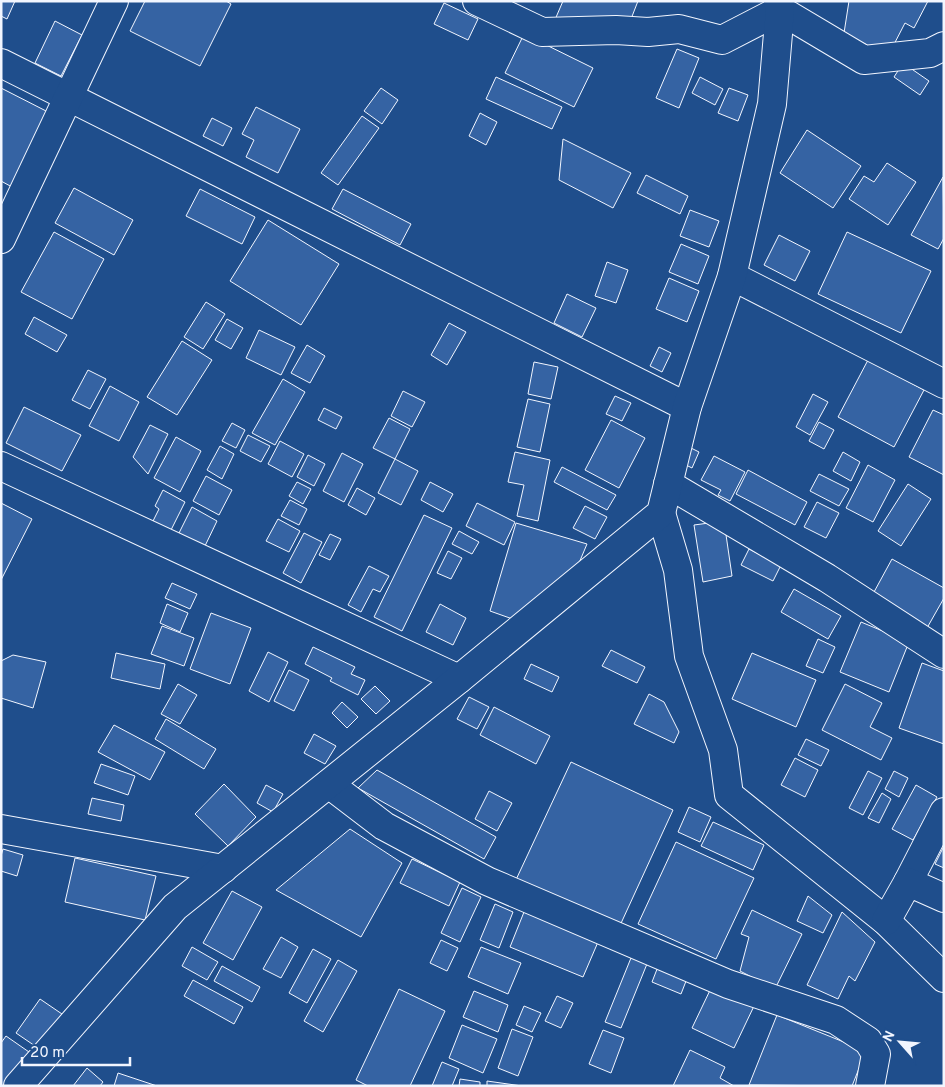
<svg xmlns="http://www.w3.org/2000/svg" width="945" height="1087" font-family="Overpass,sans-serif">
<rect width="100%" height="100%" fill="#1f4e8c"/>
<g fill="#3563a3" stroke="#f2f6ff">
<polygon points="1,1 15,1 7,19 1,16"/>
<polygon points="145,1 226,1 231,4 200,66 130,31"/>
<polygon points="563,1 638,1 631,19 551,29"/>
<polygon points="849,1 928,1 914,28 905,23 888,56 844,33"/>
<polygon points="444,3 478,19 468,40 434,24"/>
<polygon points="55,21 82,35 61,76 35,63"/>
<polygon points="524,34 593,68 574,107 505,73"/>
<polygon points="677,49 699,58 679,108 656,98"/>
<polygon points="903,63 929,81 920,95 894,77"/>
<polygon points="496,77 562,107 552,129 486,99"/>
<polygon points="700,77 723,89 715,105 692,93"/>
<polygon points="1,88 50,113 12,187 1,181"/>
<polygon points="381,88 398,100 382,124 364,111"/>
<polygon points="729,88 748,95 738,121 718,113"/>
<polygon points="256,107 300,129 278,173 246,157 254,140 242,134"/>
<polygon points="480,113 497,122 486,145 469,136"/>
<polygon points="362,116 379,128 338,185 321,173"/>
<polygon points="212,118 232,128 223,146 203,136"/>
<polygon points="807,130 861,166 833,208 780,173"/>
<polygon points="563,139 631,173 613,208 559,180"/>
<polygon points="887,163 916,182 888,225 849,199 864,176 874,182"/>
<polygon points="646,175 688,196 680,214 637,193"/>
<polygon points="943,177 944,238 938,249 911,235"/>
<polygon points="74,188 133,220 114,255 55,223"/>
<polygon points="200,189 255,217 242,244 186,216"/>
<polygon points="343,189 411,224 400,245 332,209"/>
<polygon points="690,210 719,221 709,247 680,236"/>
<polygon points="268,220 339,264 301,325 230,281"/>
<polygon points="54,232 104,259 72,319 21,292"/>
<polygon points="847,232 931,271 901,333 818,294"/>
<polygon points="779,235 810,251 795,281 764,265"/>
<polygon points="681,244 709,256 698,284 669,272"/>
<polygon points="607,262 628,270 616,303 595,296"/>
<polygon points="669,278 699,291 687,322 656,309"/>
<polygon points="567,294 596,308 582,337 554,323"/>
<polygon points="206,302 225,314 203,349 184,337"/>
<polygon points="34,317 67,335 57,352 25,334"/>
<polygon points="227,319 243,328 231,349 215,340"/>
<polygon points="449,323 466,332 447,365 431,355"/>
<polygon points="259,330 295,347 281,375 246,358"/>
<polygon points="182,341 212,360 177,415 147,397"/>
<polygon points="307,345 325,356 310,383 291,373"/>
<polygon points="659,347 671,353 662,372 650,366"/>
<polygon points="868,360 924,390 894,447 838,417"/>
<polygon points="534,362 558,367 551,399 528,394"/>
<polygon points="88,370 106,379 90,409 72,400"/>
<polygon points="283,379 305,392 275,445 252,433"/>
<polygon points="110,386 139,402 119,441 89,426"/>
<polygon points="403,391 425,402 412,427 391,416"/>
<polygon points="813,394 828,402 810,435 796,427"/>
<polygon points="615,396 631,403 622,421 606,414"/>
<polygon points="528,399 550,404 540,452 517,447"/>
<polygon points="24,407 81,435 62,471 6,443"/>
<polygon points="324,408 342,417 336,429 318,420"/>
<polygon points="933,410 944,415 944,475 909,457"/>
<polygon points="389,418 410,429 395,459 373,448"/>
<polygon points="611,420 645,438 619,488 585,470"/>
<polygon points="819,422 834,430 824,449 809,441"/>
<polygon points="232,423 245,430 236,448 222,441"/>
<polygon points="150,425 168,434 148,474 133,457"/>
<polygon points="248,435 270,446 261,462 240,451"/>
<polygon points="176,437 201,451 180,492 154,478"/>
<polygon points="280,441 304,454 292,477 268,464"/>
<polygon points="685,445 699,452 692,468 678,461"/>
<polygon points="220,446 234,454 222,479 207,470"/>
<polygon points="515,452 550,460 538,521 517,516 524,485 508,482"/>
<polygon points="843,452 860,462 851,481 833,471"/>
<polygon points="342,453 363,464 344,502 323,491"/>
<polygon points="308,455 325,464 314,486 297,477"/>
<polygon points="714,456 745,472 730,501 718,495 721,490 701,480"/>
<polygon points="395,459 418,471 401,505 378,493"/>
<polygon points="868,465 895,480 873,522 846,508"/>
<polygon points="562,467 616,495 607,510 554,482"/>
<polygon points="748,470 807,502 795,525 736,494"/>
<polygon points="819,474 849,489 839,506 810,491"/>
<polygon points="206,476 232,490 219,515 193,501"/>
<polygon points="297,482 311,489 303,504 289,496"/>
<polygon points="430,482 453,494 443,512 421,500"/>
<polygon points="908,484 931,499 901,546 878,531"/>
<polygon points="357,488 375,498 366,515 348,505"/>
<polygon points="163,490 185,502 170,532 152,523 159,509 155,506"/>
<polygon points="290,500 307,509 299,525 281,516"/>
<polygon points="817,502 839,513 826,538 804,527"/>
<polygon points="1,503 32,519 1,580"/>
<polygon points="477,503 515,522 504,545 466,526"/>
<polygon points="585,506 607,517 595,539 573,528"/>
<polygon points="192,507 217,521 204,548 178,535"/>
<polygon points="424,515 452,528 402,631 374,617"/>
<polygon points="278,519 300,531 289,552 266,541"/>
<polygon points="724,521 732,576 703,582 694,525"/>
<polygon points="516,523 587,544 571,582 521,622 490,611"/>
<polygon points="459,531 479,542 472,554 452,544"/>
<polygon points="304,533 322,542 301,583 283,573"/>
<polygon points="330,534 341,539 330,560 319,555"/>
<polygon points="749,549 781,565 773,581 741,565"/>
<polygon points="448,551 462,558 451,579 437,573"/>
<polygon points="892,559 944,588 944,598 923,635 868,603"/>
<polygon points="369,566 389,576 380,592 373,589 361,612 348,605"/>
<polygon points="172,583 197,594 190,609 165,598"/>
<polygon points="794,589 841,616 828,639 781,612"/>
<polygon points="167,604 188,613 180,632 160,623"/>
<polygon points="440,604 466,618 453,645 426,632"/>
<polygon points="211,613 251,628 230,684 190,669"/>
<polygon points="861,622 909,642 889,692 840,672"/>
<polygon points="162,626 194,638 184,666 151,654"/>
<polygon points="818,639 835,647 823,673 806,666"/>
<polygon points="313,647 355,667 351,674 365,680 358,695 330,681 332,678 305,664"/>
<polygon points="611,650 645,667 637,683 602,666"/>
<polygon points="268,652 288,662 269,702 249,691"/>
<polygon points="116,653 165,664 160,689 111,678"/>
<polygon points="752,653 816,680 796,727 732,699"/>
<polygon points="13,655 46,662 33,708 1,698 1,661"/>
<polygon points="922,663 944,671 944,744 899,728"/>
<polygon points="531,664 559,677 552,692 524,679"/>
<polygon points="289,670 309,680 294,711 274,701"/>
<polygon points="178,684 197,695 180,724 161,714"/>
<polygon points="845,684 882,703 870,727 892,738 881,760 822,730"/>
<polygon points="375,686 390,701 376,714 361,699"/>
<polygon points="649,694 664,702 679,732 674,743 634,724"/>
<polygon points="469,697 489,707 477,729 457,719"/>
<polygon points="342,702 358,717 347,728 332,713"/>
<polygon points="494,707 550,736 536,764 480,735"/>
<polygon points="166,719 216,749 204,769 155,739"/>
<polygon points="114,725 165,752 150,780 98,752"/>
<polygon points="314,734 336,746 325,764 304,753"/>
<polygon points="806,739 829,750 821,766 798,755"/>
<polygon points="795,758 818,770 805,797 781,785"/>
<polygon points="571,762 673,810 617,932 514,884"/>
<polygon points="101,764 135,776 128,795 94,783"/>
<polygon points="377,770 496,837 484,859 358,788"/>
<polygon points="868,771 882,778 863,815 849,808"/>
<polygon points="894,771 908,778 899,797 885,789"/>
<polygon points="224,784 256,817 228,846 195,814"/>
<polygon points="266,785 283,794 273,812 257,803"/>
<polygon points="916,785 937,797 913,840 892,829"/>
<polygon points="489,791 512,803 497,831 475,819"/>
<polygon points="882,793 891,799 879,823 868,818"/>
<polygon points="92,798 124,805 121,821 88,814"/>
<polygon points="689,807 711,817 700,842 678,832"/>
<polygon points="713,822 764,845 753,870 701,846"/>
<polygon points="350,829 402,863 361,937 276,890"/>
<polygon points="676,842 754,878 716,959 638,924"/>
<polygon points="944,846 944,868 935,864"/>
<polygon points="3,849 23,855 17,876 1,871 1,856"/>
<polygon points="75,858 156,876 145,920 65,902"/>
<polygon points="412,859 460,882 449,906 400,883"/>
<polygon points="462,888 481,897 460,942 441,933"/>
<polygon points="232,891 262,907 233,960 203,943"/>
<polygon points="808,896 832,915 823,933 797,921"/>
<polygon points="495,904 513,912 499,948 480,940"/>
<polygon points="752,910 802,934 775,989 740,971 749,937 741,934"/>
<polygon points="524,912 598,942 583,977 510,947"/>
<polygon points="842,912 875,942 855,981 849,976 838,999 807,985"/>
<polygon points="281,937 298,947 281,978 263,969"/>
<polygon points="441,940 458,948 447,971 430,963"/>
<polygon points="192,947 218,962 207,980 182,966"/>
<polygon points="481,947 521,963 508,994 468,977"/>
<polygon points="313,949 331,959 307,1003 289,993"/>
<polygon points="633,953 649,959 621,1028 605,1022"/>
<polygon points="338,960 357,971 323,1032 304,1021"/>
<polygon points="659,964 688,976 681,994 652,982"/>
<polygon points="222,966 260,987 252,1002 214,981"/>
<polygon points="193,980 243,1007 234,1024 184,996"/>
<polygon points="713,984 755,1004 734,1048 692,1028"/>
<polygon points="399,989 445,1011 410,1086 368,1086 356,1080"/>
<polygon points="474,991 508,1005 498,1032 463,1017"/>
<polygon points="557,996 573,1003 561,1028 545,1021"/>
<polygon points="40,999 62,1014 38,1048 16,1033"/>
<polygon points="524,1006 541,1013 532,1032 516,1025"/>
<polygon points="777,1015 866,1051 852,1086 749,1085"/>
<polygon points="462,1025 497,1039 483,1073 449,1058"/>
<polygon points="512,1029 533,1037 518,1076 498,1068"/>
<polygon points="603,1030 624,1038 611,1073 589,1064"/>
<polygon points="6,1036 29,1052 5,1086 1,1086 1,1043"/>
<polygon points="690,1050 725,1067 720,1078 734,1086 673,1086"/>
<polygon points="442,1062 459,1069 452,1086 432,1086"/>
<polygon points="87,1068 103,1082 100,1086 73,1086"/>
<polygon points="118,1073 157,1086 114,1086"/>
<polygon points="460,1079 480,1082 480,1086 459,1086"/>
<polygon points="487,1081 522,1086 487,1086"/>
</g>
<g fill="none" stroke-linecap="round" stroke-linejoin="round">
<g stroke="#f2f6ff" stroke-width="30">
<g id="street">
<polyline points="477,1 542,32 616,30 648,32 679,29 722,40 780,10 864,60 930,53 944,46"/>
<polyline points="1,63 687,407"/>
<polyline points="1,239 114,1"/>
<polyline points="732,276 944,384"/>
<polyline points="1,466 459,679"/>
<polyline points="668,484 827,578 944,654"/>
<polyline points="661,513 678,570 689,656 723,750 729,795 886,921 944,978"/>
<polyline points="329,784 384,826 487,881 728,984 836,1020 868,1041 876,1054 870,1086"/>
<polyline points="1,829 223,869"/>
<polyline points="908,882 944,812"/>
<polyline points="886,921 908,882 944,898"/>
<polyline points="18,1086 175,907 459,679 661,513 687,407 732,276 772,104 780,10 778,1"/>
</g>
</g>
<use href="#street" stroke="#1f4e8c" stroke-width="28"/>
</g>
<rect width="945" height="1087" fill="none" stroke="#f2f6ff" stroke-width="5"/>
<g transform="translate(900 1042) rotate(297)" stroke="#1f4e8c" stroke-width="4" paint-order="stroke">
<path d="M0-4L9 19L0 12L-9 19Z" fill="#f2f6ff"/>
<text y="-8" font-size="14" font-weight="bold" text-anchor="middle" fill="#f2f6ff">N</text>
</g>
<path d="M22 1057v8h108v-8" fill="none" stroke="#f2f6ff" stroke-width="2.5"/>
<text x="30" y="1057" font-size="15" fill="#f2f6ff" stroke="#1f4e8c" stroke-width="4" paint-order="stroke">20 m</text>
</svg>
